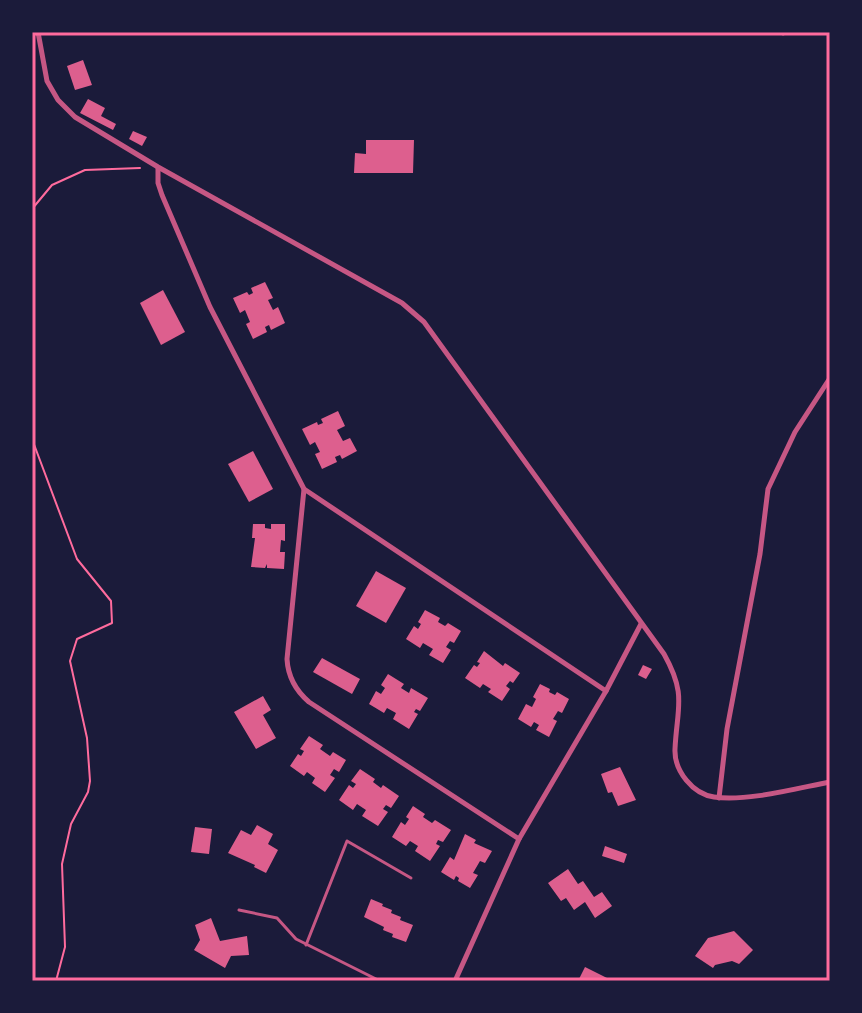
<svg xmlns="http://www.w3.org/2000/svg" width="862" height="1013" font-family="'IBM Plex Serif',serif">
<rect width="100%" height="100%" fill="#1b1b3a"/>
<g fill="#dd5f8e">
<polygon points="83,60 92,85 75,90 67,66"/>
<polygon points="88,99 105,108 101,116 116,124 113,130 80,113"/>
<polygon points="133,131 147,137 142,146 129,139"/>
<polygon points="366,140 414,140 413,173 354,173 355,153 366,154"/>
<polygon points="265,282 273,298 268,300 273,310 278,307 285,323 271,330 269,325 265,327 267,332 253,339 246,324 250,322 245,310 240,313 233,298 247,292 249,295 253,293 251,288"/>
<polygon points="163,290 185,332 161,345 140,303"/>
<polygon points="338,411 345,426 337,430 343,441 350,438 357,451 342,459 340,455 335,457 337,462 322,469 315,454 320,452 315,442 310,445 302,429 317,422 318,425 323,423 321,419"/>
<polygon points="253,451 273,489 249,502 228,464"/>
<polygon points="253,524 265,524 265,528 271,529 271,524 285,524 285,541 281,540 280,552 285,552 284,569 267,568 267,564 265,568 251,567 255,538 252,538"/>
<polygon points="376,571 406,588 386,623 356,606"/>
<polygon points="425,610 440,618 438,622 445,626 448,623 461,631 454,643 450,641 446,647 451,650 443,663 429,655 433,649 423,643 420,648 406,639 414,626 418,629 421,624 418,622"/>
<polygon points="484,651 503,666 505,663 520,673 513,683 510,681 506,686 510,689 502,701 488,692 491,689 483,684 480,688 465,678 474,665 477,667 480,663 477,662"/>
<polygon points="322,658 360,679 352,694 313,672"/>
<polygon points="643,665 652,669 646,679 638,675"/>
<polygon points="388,674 404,684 401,688 409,693 411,688 428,698 420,711 416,709 414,712 418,714 409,729 393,719 396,713 387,708 384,713 369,704 376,691 381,694 385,688 381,685"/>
<polygon points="540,684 550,689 549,692 555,695 557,692 569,699 562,713 558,711 553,719 557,721 549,737 536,730 539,725 534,722 531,727 518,719 526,704 532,707 536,699 533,697"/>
<polygon points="263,696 271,710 263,715 276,738 256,749 234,712"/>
<polygon points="309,736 323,745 320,749 330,756 333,752 346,760 339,772 334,769 330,775 335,778 325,792 312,783 315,778 307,772 304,776 290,766 298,754 301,756 304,751 300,749"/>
<polygon points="620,767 636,800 618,806 612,792 608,793 601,774"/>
<polygon points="360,769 375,779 373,782 381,788 383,785 399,796 391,808 386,805 383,809 388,812 378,826 362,816 366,810 357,804 353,810 339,800 349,785 353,788 356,784 351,781"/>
<polygon points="413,806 425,814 423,817 432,823 435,820 451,830 443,842 438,840 436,844 440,846 430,861 415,851 418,846 410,841 406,846 392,837 401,822 405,825 409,819 406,817"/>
<polygon points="257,825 273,834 268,844 278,850 266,873 254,867 255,865 228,853 241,830 251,835"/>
<polygon points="195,827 212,829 209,854 191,852"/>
<polygon points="465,834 476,840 474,843 492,851 485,863 480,861 473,873 478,875 470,888 458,881 459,878 456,876 454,880 441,872 450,857 454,860"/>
<polygon points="605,846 627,854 624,863 602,856"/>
<polygon points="568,869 578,884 583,881 594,897 602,892 612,906 595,918 585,902 574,910 566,898 561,901 548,883"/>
<polygon points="371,899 383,904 382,906 392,910 391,913 401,917 400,920 413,925 406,942 392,937 393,934 383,930 384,927 364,917"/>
<polygon points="211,918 220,941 247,936 249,955 231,956 225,968 194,950 200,940 195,925"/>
<polygon points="734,931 753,950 739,964 732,961 715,965 713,968 695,956 708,938"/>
<polygon points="585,967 613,981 578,981"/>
</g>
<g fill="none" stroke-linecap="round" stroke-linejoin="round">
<g stroke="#ff6b9d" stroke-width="2">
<polyline points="32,209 52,185 85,170 140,168"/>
<polyline points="32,439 77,559 111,601 112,623 77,639 70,661 87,738 90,781 88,792 71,824 62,864 65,947 56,981"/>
</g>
<g stroke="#c65784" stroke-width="3">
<polyline points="239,910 277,918 296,939 380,981"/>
<polyline points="306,945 347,841 411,878"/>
</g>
<g stroke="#c65784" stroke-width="5">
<path d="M38 32 47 81 58 100 75 117 158 167 402 303 424 322 664 654C687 695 677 707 675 749 674 771 693 794 714 797 746 802 798 788 830 782"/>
<polyline points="783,33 785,32"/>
<polyline points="158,168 158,183 162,195 210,307 304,489 606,691"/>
<path d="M304 489 287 659C288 677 295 690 309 702L519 839"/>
<polyline points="719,798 727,729 760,554 768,489 795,432 830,378"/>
<polyline points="455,981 519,839 606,691 641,624"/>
</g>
</g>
<rect width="862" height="1013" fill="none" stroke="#1b1b3a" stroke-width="68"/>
<rect x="34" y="34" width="794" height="945" fill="none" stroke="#ff6b9d" stroke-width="3"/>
</svg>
